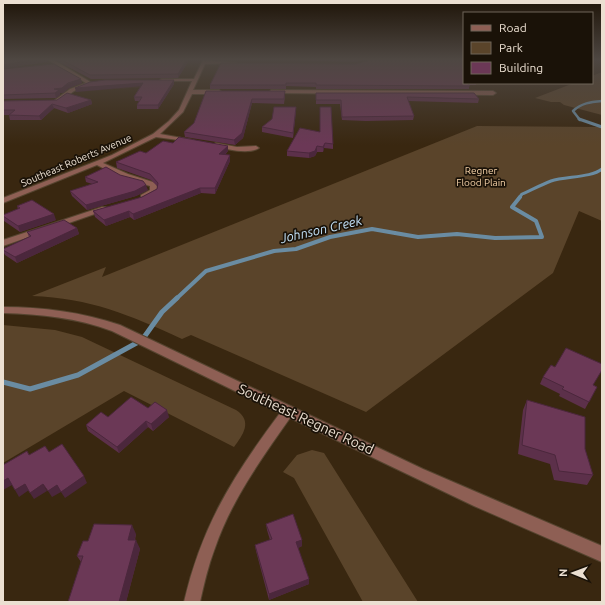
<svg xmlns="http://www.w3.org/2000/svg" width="605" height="605" font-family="Ubuntu,sans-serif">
<rect width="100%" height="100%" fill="#392710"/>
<g fill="#5a442a">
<polygon points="602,72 602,115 564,105 560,102 551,102 535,98 574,83 592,83 592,76"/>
<path d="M477 126 602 127V221L579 211 553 273 366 412 191 335 182 339C130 315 90 298 32 296L106 267 102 277Z"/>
<path d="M3 325 55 330 82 337 236 410C253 421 243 435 234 447L124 391 3 463Z"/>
<polygon points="312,450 324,453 418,602 363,602 294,478 283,472 297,455"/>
</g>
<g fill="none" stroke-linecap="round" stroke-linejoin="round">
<path stroke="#6a8ca2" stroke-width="2.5" d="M580 120 573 111C581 103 591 102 602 101"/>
<g stroke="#6a8ca2" stroke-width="3">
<polyline points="579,119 602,127"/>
<path d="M519 198 522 194C531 190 541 185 551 181 565 176 591 178 602 169"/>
</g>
<polyline stroke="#6a8ca2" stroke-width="4" points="176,299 206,271 274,251 296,249 330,237 372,229 418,237 457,234 495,238 542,237 536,221 512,207 520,197"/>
<polyline stroke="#6a8ca2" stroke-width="5" points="3,382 30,389 78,375 142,340 162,312 177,298"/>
<g stroke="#55442f" stroke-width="2">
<g id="minor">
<polygon points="48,60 54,60 92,83 74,91 59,102 55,102 55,100 70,89 86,83"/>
<polygon points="203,60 236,63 205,64 193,90 219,90 222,92 219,94 192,94 183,112 160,134 193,140 193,142 156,137 103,163 128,174 156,183 158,191 157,193 147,199 141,199 141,195 150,190 150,186 122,178 97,165 3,203 3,198 112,155 153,134 169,121 179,110 192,81 162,81 160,80 162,79 194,79"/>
<polygon points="271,90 493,91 496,93 493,95 269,93"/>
<path d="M216 143 237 147 256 146 259 148C249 155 225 149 214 146V144Z"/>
<polygon points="102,207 105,207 109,209 3,246 3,240"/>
<path d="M3 307C43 307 81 312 120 325L423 469 602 546V562L474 506 290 418C261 459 231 501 215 548 208 566 204 584 200 602H184C202 525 233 476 280 413L112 331C77 318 41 314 3 313Z"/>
</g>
</g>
<use href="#minor" fill="#8e5f54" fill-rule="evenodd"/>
</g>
<g fill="#5c304a">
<polygon points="55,60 189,60 178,78 91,79"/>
<polygon points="280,60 363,60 356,62"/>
<polygon points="221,63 464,83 476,83 476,85 469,85 469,89 316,89 316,87 286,86 286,89 210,89 210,85"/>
<polygon points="3,69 82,83 69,88 63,93 60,93 60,95 56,98 3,99"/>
<polygon points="174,84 158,109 137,109 137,105 139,101 135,101 134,97 140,87 76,92"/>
<polygon points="206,91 285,96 284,104 252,103 243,138 235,145 185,137 184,132 194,123"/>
<polygon points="316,93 479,99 478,103 408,101 414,116 413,120 366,121 342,120 340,104 316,104"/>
<polygon points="91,100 92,104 68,113 54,108 41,120 10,120 9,115 3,115 3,101"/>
<polygon points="296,107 293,138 262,132 262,127"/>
<polygon points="300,128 333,144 333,149 324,148 323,152 317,152 315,156 309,158 287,156 287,151"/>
<polygon points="173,143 228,146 228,151 225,155 230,161 215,194 201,193 134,220 130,217 106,226 95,217 93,211 142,197 157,189 157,186 151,180 117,168 116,162 146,153"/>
<polygon points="85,177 148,190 136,196 87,210 72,196 70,191 92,184 86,182"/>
<polygon points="17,206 56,220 20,232 4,221 3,218 3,215 18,209"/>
<polygon points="77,228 79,234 17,263 5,255 3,251 3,249 29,237 27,232"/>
<polygon points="543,377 593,385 597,387 585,409 559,396 560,394 540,384"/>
<polygon points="527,400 585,449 593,475 587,485 554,480 550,464 518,454 523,410"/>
<polygon points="148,408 169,417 153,431 148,427 119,453 88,431 86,425 108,417"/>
<polygon points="266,524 302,546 298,548 309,579 309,584 269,600 256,551 255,545 270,540 267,530"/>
<polygon points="136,534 135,540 140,549 126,602 68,602 81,562 77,556 88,541"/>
</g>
<g fill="#4b273c">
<polygon points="31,60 47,60 47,62 3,69 3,65"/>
<polygon points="186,60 189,60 178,78 178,74"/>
<polygon points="356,60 363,60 356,62"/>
<polygon points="81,79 82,83 69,88 63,93 60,93 60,95 56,98 54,89"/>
<polygon points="174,80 174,84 158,109 158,105"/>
<polygon points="143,83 144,86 76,92 75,88"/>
<polygon points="252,99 252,103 243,138 235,145 234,140"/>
<polygon points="91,100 92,104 68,113 66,108"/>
<polygon points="52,104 54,108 41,120 39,116"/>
<polygon points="296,107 296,112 293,138 293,133"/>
<polygon points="325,143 324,148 323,152 323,147"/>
<polygon points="228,146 228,151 220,160 219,154"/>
<polygon points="317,146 317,152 315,156 309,158 309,153"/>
<polygon points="230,155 230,161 215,194 215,188"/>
<polygon points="146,185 148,190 136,196 87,210 86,205"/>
<polygon points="200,188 201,193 134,220 133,214"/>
<polygon points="129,211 130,217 106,226 104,220"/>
<polygon points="54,214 56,220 20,232 18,226"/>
<polygon points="77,228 79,234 17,263 15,257"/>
<polygon points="167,410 169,417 153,431 151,424"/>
<polygon points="146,421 148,427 119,453 117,447"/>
<polygon points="84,476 87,483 65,498 61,492"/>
<polygon points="8,478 12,485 3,490 3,481"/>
<polygon points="25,484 29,490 19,497 15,490"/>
<polygon points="43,484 47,491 34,499 30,493"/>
<polygon points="57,485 61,492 52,497 48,491"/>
<polygon points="132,525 136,534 132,549 128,540"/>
<polygon points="136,540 140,549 126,602 119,602"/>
<polygon points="302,540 302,546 296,549 296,542"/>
<polygon points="309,579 309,584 269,600 269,594"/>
</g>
<g fill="#6b3856" stroke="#4b273c">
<polygon points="3,60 31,60 3,65"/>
<polygon points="62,60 186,60 178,74 90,75"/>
<polygon points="370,60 464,60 464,83 467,83 470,86 316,85 316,83 286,83 286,85 210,85 221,63 356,64"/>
<polygon points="54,64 81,79 68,83 62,88 54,89 59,90 55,93 3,95 3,69"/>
<polygon points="105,80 174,80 158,105 137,105 142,97 134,97 143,83 75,88 90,82"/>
<polygon points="206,91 285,91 284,99 252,99 242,133 234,140 184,132 194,123"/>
<polygon points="67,93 91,100 66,108 52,104 39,116 9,115 15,110 3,110 3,101 57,100"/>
<polygon points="316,93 474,93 479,99 407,97 414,116 342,117 341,100 316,100"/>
<polygon points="274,107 296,107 293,133 262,127 272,119"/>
<polygon points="320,107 331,107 333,144 325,143 323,147 317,146 315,151 309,153 287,151 300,128 320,132"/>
<polygon points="179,137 228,146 219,154 230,155 215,188 200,188 133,214 129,211 104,220 93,211 142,197 157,189 158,183 150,174 116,162 140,151 146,153 163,141 173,143"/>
<polygon points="106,167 120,175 143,181 146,185 135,191 86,205 70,191 98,182 85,177"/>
<polygon points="32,200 54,214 18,226 3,216 3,215 20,208 17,206"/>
<polygon points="64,220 77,228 15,257 3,250 3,249 31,236 27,232"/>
<polygon points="566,348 602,364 602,370 593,385 597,387 589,402 562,389 564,387 543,377 551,365 555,367"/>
<polygon points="131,397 148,408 155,402 167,410 151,424 146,421 117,447 86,425 101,412 108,417"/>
<polygon points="527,400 585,417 585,449 593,475 559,471 555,455 522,445"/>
<polygon points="62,444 84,476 61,492 57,485 48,491 43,484 30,493 25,484 15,490 8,478 3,481 3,465 27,451 29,455 45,446 49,452"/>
<polygon points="293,514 302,540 296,542 309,579 269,594 255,545 272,539 266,524"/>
<polygon points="94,524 132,525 128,540 136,540 119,602 68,602 83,556 77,556 83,541 88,541"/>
</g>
<linearGradient id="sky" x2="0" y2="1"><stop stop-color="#1f1509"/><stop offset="0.41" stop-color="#4e4742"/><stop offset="1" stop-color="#4e4742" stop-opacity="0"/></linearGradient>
<rect width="605" height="145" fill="url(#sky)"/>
<g text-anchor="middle" stroke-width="3.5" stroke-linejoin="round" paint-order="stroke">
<g font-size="10" fill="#ebdfd1" stroke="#1a1208">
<text transform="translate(76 160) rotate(-23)" y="4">Southeast Roberts Avenue</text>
</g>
<g font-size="10" fill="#f8d4aa" stroke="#1a1208">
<text x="481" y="174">Regner<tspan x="481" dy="12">Flood Plain</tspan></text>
</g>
<g font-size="13" font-style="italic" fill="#c2e0f7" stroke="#1a1208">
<text transform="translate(321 229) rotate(-13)" y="5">Johnson Creek</text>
</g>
<g font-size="14" fill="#ebdfd1" stroke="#1a1208">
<text transform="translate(306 419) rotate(25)" y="5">Southeast Regner Road</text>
</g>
</g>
<rect width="605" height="605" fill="none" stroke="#ebdfd1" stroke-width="8"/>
<rect x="463" y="12" width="130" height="72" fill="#1a1208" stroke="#6e6458"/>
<rect x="471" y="25" width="20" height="6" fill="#8e5f54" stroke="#6e6458"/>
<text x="499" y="32" font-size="12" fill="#ebdfd1">Road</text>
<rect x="471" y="42" width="20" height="12" fill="#5a442a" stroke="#6e6458"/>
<text x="499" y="52" font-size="12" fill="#ebdfd1">Park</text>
<rect x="471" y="62" width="20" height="12" fill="#6b3856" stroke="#6e6458"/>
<text x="499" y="72" font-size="12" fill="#ebdfd1">Building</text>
<g transform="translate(573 573) rotate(271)" stroke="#1a1208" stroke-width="3" paint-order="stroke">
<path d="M0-3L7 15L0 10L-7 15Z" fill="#ebdfd1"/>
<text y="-6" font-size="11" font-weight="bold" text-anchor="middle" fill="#ebdfd1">N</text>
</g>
</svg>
